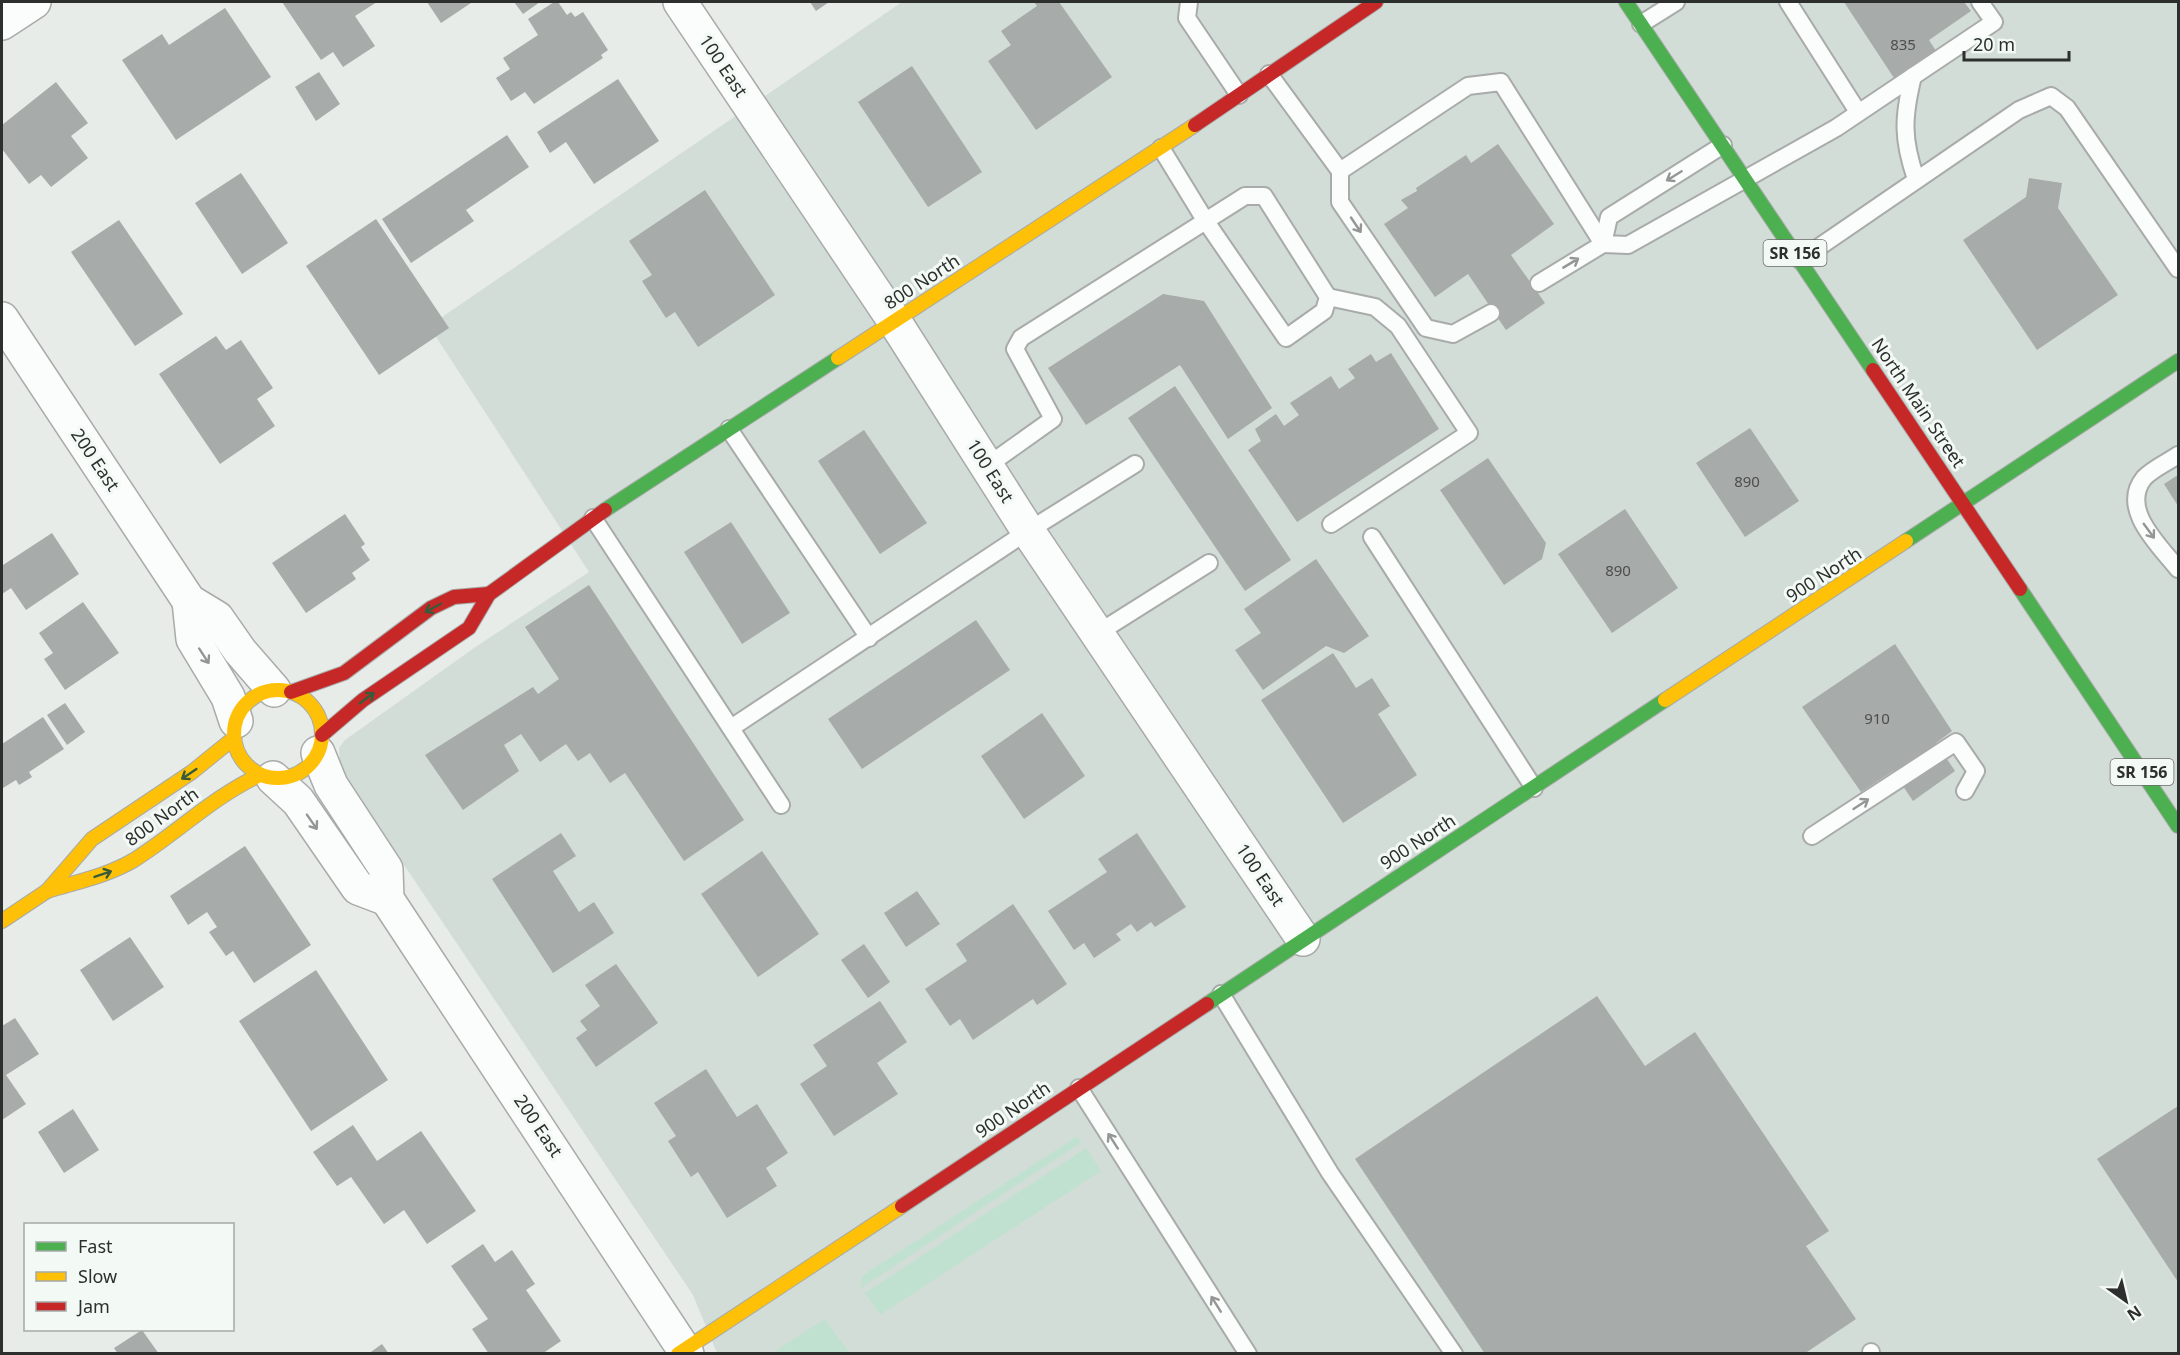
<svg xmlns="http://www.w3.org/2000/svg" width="2180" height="1355" font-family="'Noto Sans',sans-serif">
<rect width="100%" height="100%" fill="#e7ece9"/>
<polygon fill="#d3ddd7" points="902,2 2178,2 2178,1353 717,1353 693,1295 349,783 340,765 339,748 345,740 474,648 589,572 429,326"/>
<g fill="#c0e1d0">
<polygon points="1076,1137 1082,1142 861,1288 862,1277 868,1272"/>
<polygon points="1086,1148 1101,1171 880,1315 865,1293"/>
<polygon points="825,1319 849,1353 772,1353"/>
</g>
<g fill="#a7aba9">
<polygon points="282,2 377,2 355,16 375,46 343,67 333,52 321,60"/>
<polygon points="427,2 470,2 471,3 441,23"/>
<polygon points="514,2 540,2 523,14"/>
<polygon points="554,2 558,2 567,15 571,12 575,17 583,12 608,50 601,55 603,58 534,104 525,92 511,101 496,78 510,69 503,58 538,35 528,19"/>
<polygon points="810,2 829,2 816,11"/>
<polygon points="1034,2 1059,2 1112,77 1036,130 988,61 1011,45 1001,31 1037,6"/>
<polygon points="1844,2 1964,2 1971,11 1929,40 1936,51 1894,78"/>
<polygon points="225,8 271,77 176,140 122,60 162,34 169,45"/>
<polygon points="912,66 982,172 928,207 858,102"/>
<polygon points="319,72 340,104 316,121 295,87"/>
<polygon points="618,79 659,141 594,184 566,142 550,153 537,132"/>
<polygon points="56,82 88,123 71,136 88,158 51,187 41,175 29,184 2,149 2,125"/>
<polygon points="507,135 529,167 466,210 474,221 411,263 382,219"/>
<polygon points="1498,144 1554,224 1511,255 1545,303 1506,330 1468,274 1435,297 1384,224 1408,208 1401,200 1417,191 1416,188 1466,155 1471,163"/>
<polygon points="241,173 288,243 242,274 195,203"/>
<polygon points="2029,178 2062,183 2058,208 2118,295 2037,350 1963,240 2026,197"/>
<polygon points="705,190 775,295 698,347 675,312 666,318 642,281 652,275 629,241"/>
<polygon points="376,219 449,328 379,375 306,266"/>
<polygon points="119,220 183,314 135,346 71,252"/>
<polygon points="1163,294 1204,301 1272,408 1228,439 1180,365 1086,425 1048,368"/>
<polygon points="216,336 226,350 241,340 273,388 257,399 275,426 220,464 159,374"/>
<polygon points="1391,353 1439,429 1297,522 1248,450 1261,441 1255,429 1276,414 1284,426 1299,415 1290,403 1331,376 1339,389 1355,378 1348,369 1371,354 1376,362"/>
<polygon points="1175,386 1291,560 1245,591 1128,418"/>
<polygon points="1750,428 1799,501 1745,537 1696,463"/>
<polygon points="864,430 927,523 880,554 818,461"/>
<polygon points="1488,458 1546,543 1542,559 1504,585 1440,490"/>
<polygon points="2178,475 2178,506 2164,484"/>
<polygon points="1625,509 1678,588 1612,633 1558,554"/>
<polygon points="345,514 365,544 361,547 370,560 352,573 356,579 306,613 272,563"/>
<polygon points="731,522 790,613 742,644 684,552"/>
<polygon points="52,533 79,574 26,610 11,588 2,594 2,563 3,565"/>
<polygon points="1316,559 1369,636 1344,653 1326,646 1263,690 1235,650 1261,633 1244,609"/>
<polygon points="589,585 744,820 684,861 625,773 610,783 590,753 578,761 566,744 540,762 521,734 504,745 519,771 463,810 425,755 533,687 538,694 559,679 525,627"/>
<polygon points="83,602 119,653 65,690 44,659 53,653 39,633"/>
<polygon points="976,620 1010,670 862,769 828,719"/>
<polygon points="1895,644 1952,731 1936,743 1955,771 1913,801 1893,771 1861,792 1802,707"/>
<polygon points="1333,653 1356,688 1372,678 1390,706 1378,714 1417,775 1343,823 1261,700"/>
<polygon points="65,703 85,732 67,745 47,715"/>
<polygon points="1042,713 1085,776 1024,819 981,756"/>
<polygon points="43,717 64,749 29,772 32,777 19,785 16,780 3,788 2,744"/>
<polygon points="561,833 576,856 553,871 579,912 594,902 614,933 553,973 492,879"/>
<polygon points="1137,833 1186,907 1155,927 1151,922 1137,932 1131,924 1116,934 1121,940 1094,958 1084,943 1074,950 1048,911 1107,872 1098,859"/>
<polygon points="245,846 311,945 254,983 233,951 226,956 209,932 217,927 207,912 188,925 170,896"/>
<polygon points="762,851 819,934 758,977 701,894"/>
<polygon points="917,891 940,924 906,947 884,913"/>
<polygon points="1013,904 1067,984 1037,1005 1033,999 973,1040 960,1019 950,1026 925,989 967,961 956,944"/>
<polygon points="130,937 164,987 113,1021 80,970"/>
<polygon points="864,944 890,982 868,998 841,960"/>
<polygon points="616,964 658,1023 596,1067 576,1038 587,1030 580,1021 600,1006 585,985"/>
<polygon points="316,970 388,1080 311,1131 239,1021"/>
<polygon points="1597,996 1645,1066 1695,1032 1829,1231 1806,1246 1856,1319 1804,1354 1485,1354 1355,1159"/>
<polygon points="880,1001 907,1042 877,1063 898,1094 834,1136 800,1084 827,1066 813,1045"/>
<polygon points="15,1018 39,1054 6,1075 26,1104 2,1120 2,1026"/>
<polygon points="706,1069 737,1117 757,1104 788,1153 766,1168 777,1186 727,1218 698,1172 691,1177 668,1141 676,1136 654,1103"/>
<polygon points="2178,1106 2178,1282 2097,1159"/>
<polygon points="73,1109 99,1150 64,1173 38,1132"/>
<polygon points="353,1125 377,1161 421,1131 476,1211 427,1244 404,1210 384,1224 351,1177 337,1186 313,1152"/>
<polygon points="483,1244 495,1262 512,1250 535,1284 526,1290 561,1341 542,1354 489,1354 472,1329 488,1319 451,1266"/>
<polygon points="142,1330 159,1354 118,1354 114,1348"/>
<polygon points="382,1344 389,1354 368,1354"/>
</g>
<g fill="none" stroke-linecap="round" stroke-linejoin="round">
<g stroke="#a8aba9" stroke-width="20">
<g id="lane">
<polyline points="1189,2 1187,18 1239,95"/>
<polyline points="1788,2 1858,112"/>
<polyline points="1641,24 1676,2"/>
<polyline points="1269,74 1340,171 1468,86 1501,82 1603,244 1539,283"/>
<path d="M1913 76C1903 117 1902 139 1916 179"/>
<polyline points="1723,145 1609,217 1603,244 1628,245 1836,128 1994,22 1980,2"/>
<polyline points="1340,171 1340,202 1426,328 1453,334 1491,313"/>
<polyline points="1800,260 2019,110 2051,96 2067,108 2178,269"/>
<polyline points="1328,297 1375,307 1398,326 1469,433 1331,524"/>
<polyline points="729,429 869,638"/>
<path d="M2178 455C2168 462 2152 469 2144 478 2119 509 2160 546 2178 569"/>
<polyline points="987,466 1053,419 1015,349 1021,338 1245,196 1264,196 1328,297 1324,311 1286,338 1205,220 1161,148"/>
<polyline points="593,518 781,805"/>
<polyline points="1372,537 1534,788"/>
<polyline points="1098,633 1209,563"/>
<polyline points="731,728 1028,531 1135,464"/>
<polyline points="1812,836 1956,742 1976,771 1965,791"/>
<polyline points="1221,994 1330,1173 1454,1354"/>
<polyline points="1079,1088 1248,1354"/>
<polyline points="1871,1354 1871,1352"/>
</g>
</g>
<g stroke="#a8aba9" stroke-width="36">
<g id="street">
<polyline points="680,2 895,322 1028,531 1303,939"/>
<polyline points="2,23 34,2"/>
<polyline points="2,319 189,601 217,618 240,651 274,690"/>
<polyline points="189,601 193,639 228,697 236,721"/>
<polyline points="318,753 331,785 386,869 387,899 687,1354"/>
<polyline points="273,778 298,801 358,888 387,899"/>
</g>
</g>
<g stroke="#a8aba9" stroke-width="16">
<g id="fast">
<polyline points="1626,2 1873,370"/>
<polyline points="605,510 838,358"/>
<polyline points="1906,541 2178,361"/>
<polyline points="2020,589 2178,826"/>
<polyline points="1207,1004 1665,700"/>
</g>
</g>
<g stroke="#a8aba9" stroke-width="16">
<g id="slow">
<polyline points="838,358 1195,125"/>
<circle cx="278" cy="734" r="44"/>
<polyline points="1665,700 1906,541"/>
<path d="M47 891C76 882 107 876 134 860 177 833 214 796 260 775"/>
<polyline points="2,921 47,891 92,839 192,772 234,738"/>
<polyline points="678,1354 902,1206"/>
</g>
</g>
<g stroke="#a8aba9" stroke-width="16">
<g id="jam">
<polyline points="1195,125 1376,2"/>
<polyline points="1873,370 2020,589"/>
<polyline points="291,692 344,673 431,608 454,597 489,594"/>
<polyline points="322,735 363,700 469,628 489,594 605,510"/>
<polyline points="902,1206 1207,1004"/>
</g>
</g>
<use href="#lane" stroke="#fbfcfc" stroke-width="16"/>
<use href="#street" stroke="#fbfcfc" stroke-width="33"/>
<use href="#fast" stroke="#4caf50" stroke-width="14"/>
<use href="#slow" stroke="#ffc107" stroke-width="14"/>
<use href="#jam" stroke="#c62828" stroke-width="14"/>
</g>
<defs><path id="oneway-shaft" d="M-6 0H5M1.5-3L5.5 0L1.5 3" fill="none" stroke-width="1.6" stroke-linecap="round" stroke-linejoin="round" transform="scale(1.5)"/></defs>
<g stroke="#949695">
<use href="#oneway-shaft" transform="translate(1674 176) rotate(148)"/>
<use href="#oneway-shaft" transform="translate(1356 225) rotate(56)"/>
<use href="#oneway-shaft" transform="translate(1571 263) rotate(-31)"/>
<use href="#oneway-shaft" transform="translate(2149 531) rotate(54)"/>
<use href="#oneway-shaft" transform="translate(204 656) rotate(57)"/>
<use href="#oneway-shaft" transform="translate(1861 804) rotate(-33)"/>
<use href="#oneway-shaft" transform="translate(312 822) rotate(55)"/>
<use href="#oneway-shaft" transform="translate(1113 1141) rotate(-123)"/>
<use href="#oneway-shaft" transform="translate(1216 1304) rotate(-122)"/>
</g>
<g stroke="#385c3a">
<use href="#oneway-shaft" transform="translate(433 608) rotate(152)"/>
<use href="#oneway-shaft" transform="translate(367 698) rotate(-36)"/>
<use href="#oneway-shaft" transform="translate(189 774) rotate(146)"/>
<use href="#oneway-shaft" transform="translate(103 874) rotate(-19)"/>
</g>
<g text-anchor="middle" stroke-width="6" stroke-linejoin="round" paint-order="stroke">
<g font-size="15" fill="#4c4e4d">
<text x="1903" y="50">835</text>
<text x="1747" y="487">890</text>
<text x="1618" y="576">890</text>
<text x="1877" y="724">910</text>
</g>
<g fill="#f3faf6" stroke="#686c6a" stroke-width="1.5">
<rect x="1763.5" y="240" width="63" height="26" rx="4.5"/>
<rect x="2110.5" y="759" width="63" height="26" rx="4.5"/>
</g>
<g font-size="16" font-weight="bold" fill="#2d2f2e">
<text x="1795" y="259">SR 156</text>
<text x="2142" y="778">SR 156</text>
</g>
<g font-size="18" fill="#2d2f2e" stroke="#f3faf6">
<text transform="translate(723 66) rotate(56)" y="6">100 East</text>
<text transform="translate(922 282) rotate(-33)" y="6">800 North</text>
<text transform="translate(1918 403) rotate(56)" y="6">North Main Street</text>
<text transform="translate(95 460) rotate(56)" y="6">200 East</text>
<text transform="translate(990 471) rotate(58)" y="6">100 East</text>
<text transform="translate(1824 575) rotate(-33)" y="6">900 North</text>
<text transform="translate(162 817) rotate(-36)" y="6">800 North</text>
<text transform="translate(1418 842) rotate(-33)" y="6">900 North</text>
<text transform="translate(1260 875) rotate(56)" y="6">100 East</text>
<text transform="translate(1013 1110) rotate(-34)" y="6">900 North</text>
<text transform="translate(538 1126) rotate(56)" y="6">200 East</text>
</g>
</g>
<rect width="2180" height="1355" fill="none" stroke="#2d2f2e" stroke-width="6"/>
<rect x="24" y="1223" width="210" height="108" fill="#f3faf6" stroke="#a4a9a6" stroke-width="1.5"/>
<rect x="36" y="1242" width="30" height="9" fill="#4caf50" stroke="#a4a9a6" stroke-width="1.5"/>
<text x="78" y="1253" font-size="18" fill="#2d2f2e">Fast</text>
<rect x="36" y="1272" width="30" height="9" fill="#ffc107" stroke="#a4a9a6" stroke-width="1.5"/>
<text x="78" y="1283" font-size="18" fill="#2d2f2e">Slow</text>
<rect x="36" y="1302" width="30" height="9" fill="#c62828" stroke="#a4a9a6" stroke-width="1.5"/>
<text x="78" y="1313" font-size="18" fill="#2d2f2e">Jam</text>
<g transform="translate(2126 1301) rotate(146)" stroke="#f3faf6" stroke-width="4.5" paint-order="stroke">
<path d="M0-4.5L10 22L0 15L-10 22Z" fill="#2d2f2e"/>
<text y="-9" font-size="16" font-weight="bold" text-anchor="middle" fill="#2d2f2e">N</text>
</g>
<path d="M1964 51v9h105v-9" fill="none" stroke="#2d2f2e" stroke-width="3"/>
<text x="1973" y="51" font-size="18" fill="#2d2f2e" stroke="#f3faf6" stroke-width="4.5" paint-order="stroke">20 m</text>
</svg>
